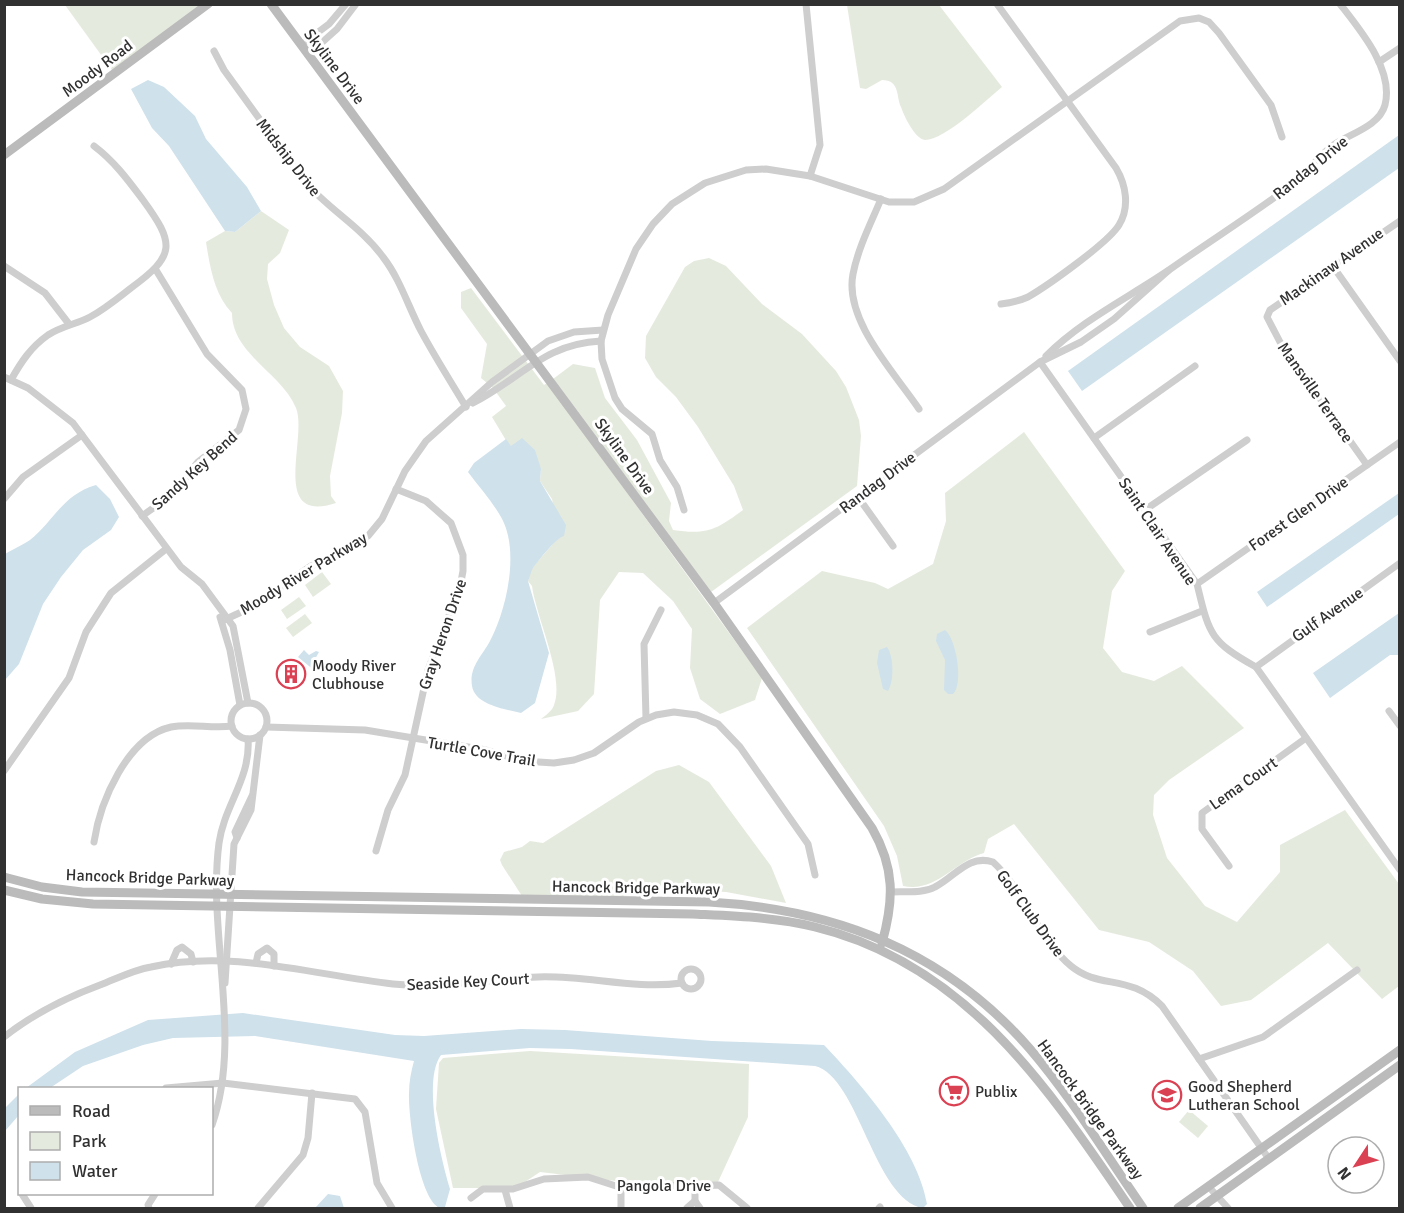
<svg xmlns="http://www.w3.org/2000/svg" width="1404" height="1213" font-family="Signika,sans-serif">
<rect width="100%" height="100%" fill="#fff"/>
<g fill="#e5eade">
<polygon points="65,5 201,5 112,70"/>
<path d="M847 5H939L1002 87C986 100 945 140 925 140 915 139 904 116 901 107 896 96 900 80 882 80L866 89 860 88Z"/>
<path d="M261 211 289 230 280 253 268 264 267 279 274 305 284 328 300 347 329 366 343 391 342 413 330 476 331 496 336 503C269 525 308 437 296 408 282 373 232 354 232 313 214 294 210 267 206 242L225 231 235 232Z"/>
<path d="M709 258 726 266 762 304 802 334 836 371 846 387 859 420 861 436 857 486 711 592 553 379 573 364 595 368 605 398 637 440 671 503 669 521 673 530C707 535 716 530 743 510L734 486 698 427 676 397 656 377 645 358 646 336 685 267 694 261Z"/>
<path d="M471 288 544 385 547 383 762 678 755 700 720 714 700 699 690 668 692 629 673 601 643 573 619 572 600 600 594 694 578 711 541 719C546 715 552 711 554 705 565 677 536 617 532 586L528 581 531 569 559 537 552 499 540 481 541 469 510 447 492 417 506 406 493 388 481 378 487 344 461 308V292Z"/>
<path d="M1024 432 1125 571 1112 591 1103 648 1122 672 1154 681 1182 666 1244 728 1169 780 1154 795 1153 815 1167 858 1205 906 1237 922 1280 872V845L1345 810 1399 884V986L1382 999 1328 943 1251 1000 1221 1006 1193 971 1149 942 1099 930 1014 824 988 839 984 853C955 861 936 893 903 886L897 856 884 826 747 628 822 571 875 583 888 589 933 564 946 521 945 493Z"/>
<polygon points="322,572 331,584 313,597 305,585"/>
<polygon points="299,597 306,606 287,619 281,610"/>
<polygon points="305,614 312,623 293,637 286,628"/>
<polygon points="679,765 709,782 771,866 786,903 726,892 653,888 622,897 522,896 502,865 500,860 504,852 522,847 530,841 543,843 656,771"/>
<polygon points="530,1051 749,1064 748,1117 718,1182 625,1182 540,1172 516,1188 453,1188 436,1109 439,1063 443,1058"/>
<polygon points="1189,1110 1208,1126 1198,1138 1179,1122"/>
</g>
<g fill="#cfe1eb">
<polygon points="148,80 164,87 195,116 206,139 247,187 261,211 235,232 225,231 169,146 152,128 131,89"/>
<polygon points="1399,135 1399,168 1082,391 1068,371"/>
<path d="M522 438 535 450 541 469 540 481 566 525 564 536C557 537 539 560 533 568 531 571 530 577 528 581L549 653 535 703 521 713C505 709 475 705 472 686 469 667 482 656 490 641 507 609 520 550 501 517 492 501 479 487 468 472L474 463 506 439 511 446Z"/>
<path d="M96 485 110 499 119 517 111 530 83 550 61 577 43 604 19 664 5 680V554C13 549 23 545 30 540 54 521 62 495 96 485Z"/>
<polygon points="1399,493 1399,514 1267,607 1257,592"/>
<polygon points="1399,613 1399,655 1390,655 1330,698 1313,673"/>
<path d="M945 630C956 638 964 684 953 694H948L944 690 945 660 936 641 937 634Z"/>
<path d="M887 647C894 657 894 681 888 691L883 689 877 663 879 650Z"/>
<polygon points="304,650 309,655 316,651 319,652 314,661 320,666 315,671 298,657"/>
<path d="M243 1013 395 1035 424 1036 521 1029 565 1030 712 1041 824 1045C862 1085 918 1149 927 1204L923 1208C874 1200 859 1077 815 1066L571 1049 530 1048 441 1055C422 1081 441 1159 450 1189L445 1207 440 1208C419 1200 408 1116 409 1093 409 1082 411 1072 414 1061L255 1036 173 1038 143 1045 83 1066 50 1088H26L75 1052 148 1020Z"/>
<polygon points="19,1094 19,1115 5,1131 5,1108"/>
<polygon points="328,1194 340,1196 344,1208 315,1208"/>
</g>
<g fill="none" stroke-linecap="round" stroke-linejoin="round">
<g stroke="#cecece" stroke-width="7">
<polyline points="806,4 820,145 810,176"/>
<path d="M997 4 1116 168C1126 185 1130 207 1119 225 1108 243 1047 286 1028 297 1019 301 1010 303 1001 304"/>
<polyline points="301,45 329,24 346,4"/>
<path d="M214 51 224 70 306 183C330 210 362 228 383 257 400 279 408 306 421 331 435 357 451 382 466 407"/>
<polyline points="308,55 337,29 356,4"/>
<polyline points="1379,62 1400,48"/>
<path d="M881 199C871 223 858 248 853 274 844 320 894 372 919 409"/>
<polyline points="1332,265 1400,361"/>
<polyline points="4,266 45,293 69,324"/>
<path d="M1046 356C1082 320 1128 298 1169 270 1210 241 1253 214 1293 184 1307 172 1318 157 1332 146 1348 134 1379 127 1385 105 1394 70 1361 31 1340 4"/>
<path d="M1040 362 1197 584C1209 633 1209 641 1256 667L1400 870"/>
<polyline points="4,377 28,388 73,423 181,567 202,584 233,626 248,703"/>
<path d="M11 380C21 362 31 347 48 335 62 326 77 324 90 317 105 309 118 298 131 288 176 255 175 244 143 200 128 180 114 161 94 146"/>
<path d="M473 403C522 378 543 344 601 341"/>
<polyline points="1094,438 1195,366"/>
<polyline points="1367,465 1280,342 1267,317 1270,310 1400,221"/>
<polyline points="858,497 893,546"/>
<polyline points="4,499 23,477 82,435"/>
<polyline points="684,510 677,487 660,460 652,434 622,409 615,398 602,359 601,341 608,315 636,249 653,224 672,204 705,183 746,170 766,169 810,176 889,202 914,202 944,189 1180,21 1199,18 1209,22 1219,33 1271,105 1282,137"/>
<polyline points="1145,510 1247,440"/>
<polyline points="142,516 173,494 198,462 239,430 246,409 242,390 207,354 156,270"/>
<polyline points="1197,584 1400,442"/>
<polyline points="714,603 1040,362 1081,342 1114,319 1168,271"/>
<polyline points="220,617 230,650 240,705"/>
<polyline points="222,621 250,608 311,566 348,550 368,536 382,519 405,471 426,441 492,382 548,341 574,332 603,330"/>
<polyline points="1150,632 1202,611"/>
<polyline points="1256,667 1400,563"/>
<circle cx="249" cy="721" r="18"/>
<polyline points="1389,711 1400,726"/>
<polyline points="646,718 644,644 661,610"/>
<polyline points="266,727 365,730 486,750 523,761 554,763 574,760 594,753 639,722 656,715 674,712 697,715 718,724 740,747 808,844 815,875"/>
<polyline points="4,771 69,678 86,632 111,593 166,549"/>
<polyline points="237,838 235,832 252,796"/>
<path d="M94 842C100 802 127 737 171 727 191 723 212 729 232 726"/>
<polyline points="376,851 388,810 405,775 428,670 460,587 463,571 463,555 451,523 426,501 396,489"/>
<polyline points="1229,866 1202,829 1202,813 1306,738"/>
<path d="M892 892C905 891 922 894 935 887 955 877 968 854 993 862 1024 890 1039 940 1071 966 1100 990 1129 973 1162 1006L1269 1159"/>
<polyline points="256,963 258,954 267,948 274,954 274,966"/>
<polyline points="171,964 177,950 182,947 191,954 193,962"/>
<circle cx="691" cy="979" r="10"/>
<polyline points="225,983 234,844 251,810 260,735"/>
<path d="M4 1037C33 1014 65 998 100 985 116 979 133 970 151 967 232 949 313 975 393 984 441 989 490 979 538 977 586 975 634 990 682 983"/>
<polyline points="1199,1059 1263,1037 1357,970"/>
<polyline points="166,1088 223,1083 355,1099 365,1112 377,1183 392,1208"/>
<path d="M212 1125C243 1037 207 934 219 843 224 806 251 778 248 739"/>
<polyline points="695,1183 695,1201 700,1208"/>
<polyline points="1208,1186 1228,1208"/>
<polyline points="505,1190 510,1208"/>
<polyline points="22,1194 31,1208"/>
<polyline points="471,1198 483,1189 513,1189 544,1179 588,1177 616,1186 719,1185 747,1208"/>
<polyline points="149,1208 148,1205 155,1194"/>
<polyline points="258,1208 303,1155 308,1138 312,1093"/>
<polyline points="621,1208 621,1186"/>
<polyline points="687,1208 695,1201"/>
<polyline points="879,1208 880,1207"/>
</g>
<g stroke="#bbb" stroke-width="9">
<path d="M271 4 714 603 872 828C895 868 894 900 882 943"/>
<polyline points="4,155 208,4"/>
<path d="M4 877 42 887 82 892 709 902C835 909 945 951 1030 1049 1072 1098 1106 1155 1143 1208"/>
<path d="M4 890 42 899 93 904 692 914C733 916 775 917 815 927 967 964 1048 1088 1130 1208"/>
<polyline points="1178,1208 1400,1050"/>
<polyline points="1200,1208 1400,1065"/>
</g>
</g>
<defs>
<g id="building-ring" transform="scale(1.5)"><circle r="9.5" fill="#fff" stroke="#da4254" stroke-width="1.5"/><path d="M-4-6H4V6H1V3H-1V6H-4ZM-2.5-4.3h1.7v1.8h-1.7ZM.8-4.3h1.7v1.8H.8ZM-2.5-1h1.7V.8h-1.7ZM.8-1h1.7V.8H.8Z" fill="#da4254"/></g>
<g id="supermarket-ring" transform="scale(1.5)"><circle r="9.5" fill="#fff" stroke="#da4254" stroke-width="1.5"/><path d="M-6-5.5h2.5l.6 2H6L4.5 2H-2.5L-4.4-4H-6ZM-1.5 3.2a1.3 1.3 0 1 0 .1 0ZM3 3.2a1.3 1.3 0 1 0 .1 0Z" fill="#da4254"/></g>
<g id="school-ring" transform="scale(1.5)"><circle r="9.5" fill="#fff" stroke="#da4254" stroke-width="1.5"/><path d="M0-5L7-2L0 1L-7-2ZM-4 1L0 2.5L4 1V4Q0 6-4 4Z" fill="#da4254"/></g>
</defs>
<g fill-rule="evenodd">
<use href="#building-ring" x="291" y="674"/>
<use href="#supermarket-ring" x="954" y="1091"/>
<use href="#school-ring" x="1167" y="1095"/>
</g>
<g text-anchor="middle" stroke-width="6" stroke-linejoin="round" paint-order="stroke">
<g font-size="16" fill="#313131" stroke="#fff">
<text transform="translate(335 66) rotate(53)" y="6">Skyline Drive</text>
<text transform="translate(97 68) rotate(-37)" y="6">Moody Road</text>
<text transform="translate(289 157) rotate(52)" y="6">Midship Drive</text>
<text transform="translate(1310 167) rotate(-39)" y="6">Randag Drive</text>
<text transform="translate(1331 266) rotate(-35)" y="6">Mackinaw Avenue</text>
<text transform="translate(1316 392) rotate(55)" y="6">Mansville Terrace</text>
<text transform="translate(625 456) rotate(54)" y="6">Skyline Drive</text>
<text transform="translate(194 470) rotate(-42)" y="6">Sandy Key Bend</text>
<text transform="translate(877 482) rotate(-37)" y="6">Randag Drive</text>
<text transform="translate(1298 513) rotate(-35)" y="6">Forest Glen Drive</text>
<text transform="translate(1158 531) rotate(56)" y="6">Saint Clair Avenue</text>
<text transform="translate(303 573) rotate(-31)" y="6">Moody River Parkway</text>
<text transform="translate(1327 614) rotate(-35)" y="6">Gulf Avenue</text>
<text transform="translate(442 634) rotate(-71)" y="6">Gray Heron Drive</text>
<text transform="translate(482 751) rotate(10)" y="6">Turtle Cove Trail</text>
<text transform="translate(1243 783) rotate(-35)" y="6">Lema Court</text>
<text transform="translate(150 877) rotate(2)" y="6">Hancock Bridge Parkway</text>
<text transform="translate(636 887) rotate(1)" y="6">Hancock Bridge Parkway</text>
<text transform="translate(1031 913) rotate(54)" y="6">Golf Club Drive</text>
<text transform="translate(468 981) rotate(-3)" y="6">Seaside Key Court</text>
<text transform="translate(1091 1109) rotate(54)" y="6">Hancock Bridge Parkway</text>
<text x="664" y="1191">Pangola Drive</text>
</g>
<g font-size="16" fill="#313131" stroke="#fff" text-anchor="start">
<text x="312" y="671">Moody River<tspan x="312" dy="18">Clubhouse</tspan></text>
<text x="1188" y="1092">Good Shepherd<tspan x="1188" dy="18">Lutheran School</tspan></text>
<text x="975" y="1097">Publix</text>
</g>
</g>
<rect width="1404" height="1213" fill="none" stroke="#313131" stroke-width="12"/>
<rect x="18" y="1087" width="195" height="108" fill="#ffffff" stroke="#adadad" stroke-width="1.5"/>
<rect x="30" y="1106" width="30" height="9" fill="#bbbbbb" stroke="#adadad" stroke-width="1.5"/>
<text x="72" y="1117" font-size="18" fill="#313131">Road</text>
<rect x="30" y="1132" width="30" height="18" fill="#e5eade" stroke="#adadad" stroke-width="1.5"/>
<text x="72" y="1147" font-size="18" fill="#313131">Park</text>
<rect x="30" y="1162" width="30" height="18" fill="#cfe1eb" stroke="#adadad" stroke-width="1.5"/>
<text x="72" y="1177" font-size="18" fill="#313131">Water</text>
<g transform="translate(1356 1165) rotate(234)"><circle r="28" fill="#ffffff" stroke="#adadad" stroke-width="1.5"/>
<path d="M0-4.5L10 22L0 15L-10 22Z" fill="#da4254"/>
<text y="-9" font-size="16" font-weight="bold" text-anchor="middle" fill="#313131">N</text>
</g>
</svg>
